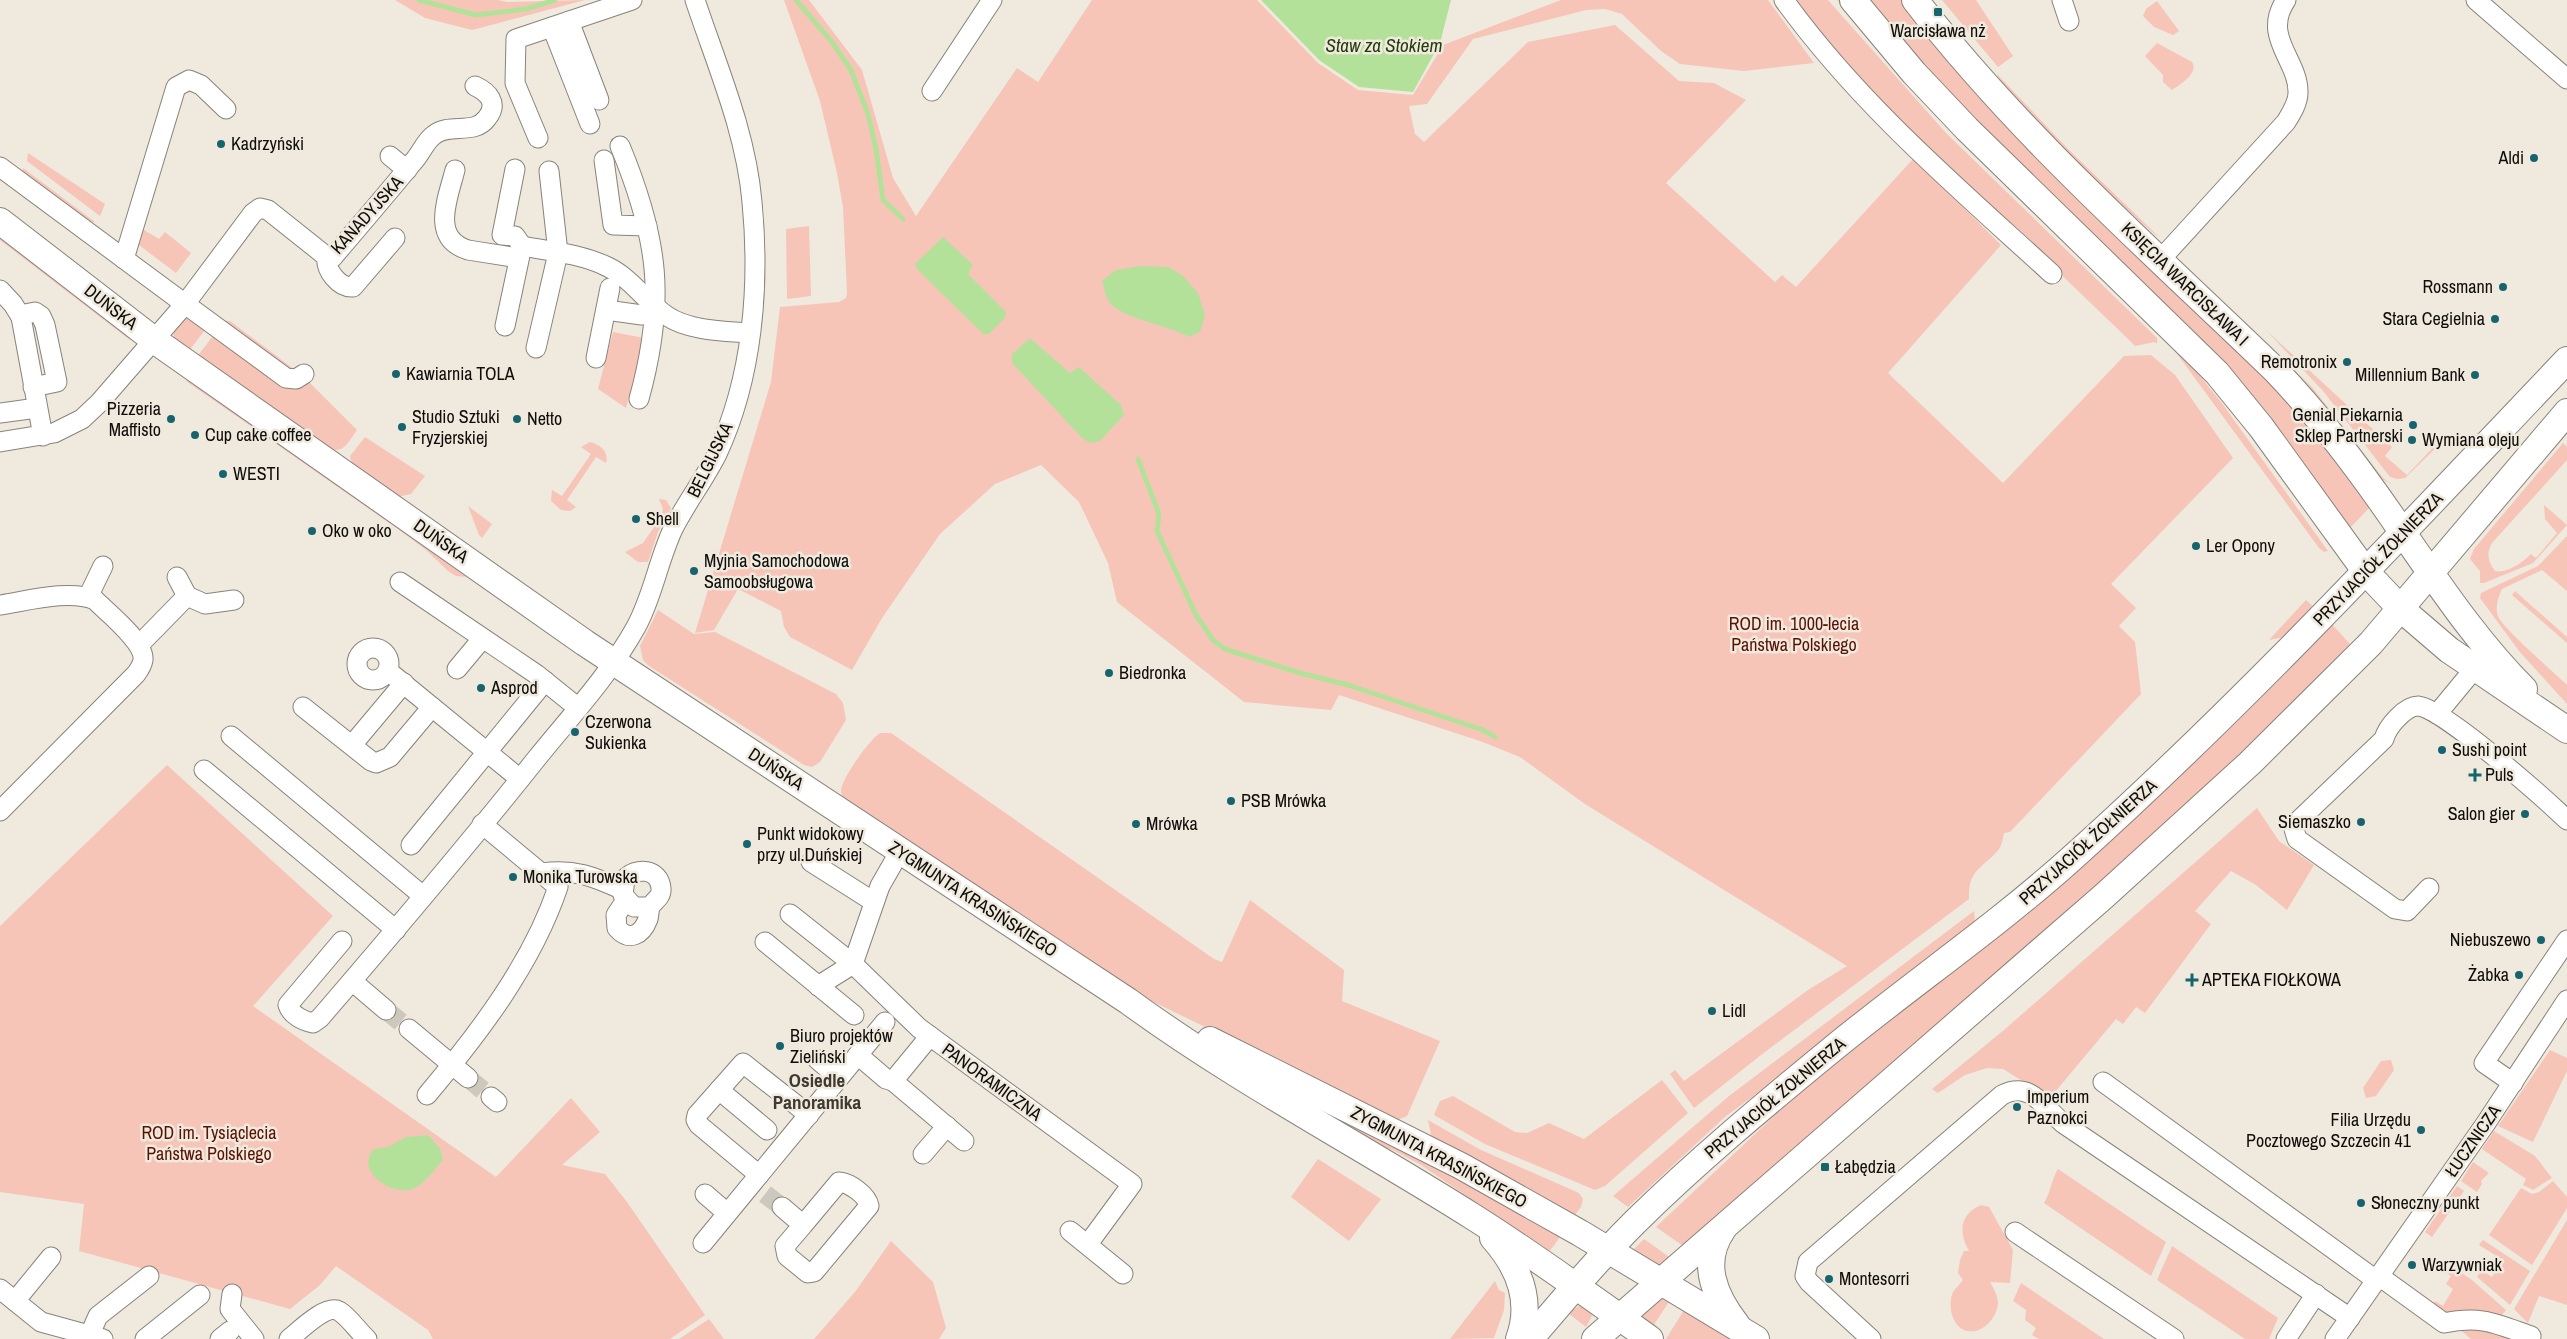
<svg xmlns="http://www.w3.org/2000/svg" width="2567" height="1339" font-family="'Archivo Narrow',sans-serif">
<rect width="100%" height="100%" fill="#efe9de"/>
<g fill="#f7c5b8">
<polygon points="395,0 498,0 507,2 585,0 472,30 425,18"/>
<path d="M784 0H809L862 70 893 178 916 216 1017 68 1038 82 1092 0H1257L1318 63 1358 90 1413 95 1443 45 1561 0H1768L1814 63 1744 71 1680 64 1661 51 1622 14 1605 9 1586 10 1473 39 1427 104 1409 106 1415 134 1424 142 1528 42 1615 25 1679 81 1714 83 1746 100 1666 183 1775 282 1782 275 1796 287 1914 158 2001 245 1888 373 2003 483 2124 356 2151 355 2175 375 2233 458 2111 584 2136 608 2119 626 2135 642 2141 694 2010 832 2004 833C2003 838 2002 845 1999 849 1983 869 1968 868 1969 899L1761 1055 1694 1108 1670 1074 1675 1070 1684 1081 1808 990 1847 966 1585 804 1520 757 1480 741 1339 695 1331 710 1244 702 1117 602 1108 563 1079 502 1041 465 995 484 940 534 882 618 852 670 790 637 784 627 781 611 738 589 714 630 695 633 771 382 780 307 839 302 846 298 847 293 843 207 837 173 820 101Z"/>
<polygon points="1793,0 1828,0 1946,133 2157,338 2157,344 2155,342 2135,346 2127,338 1863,84"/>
<polygon points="1837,0 1841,0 2186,359 2221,402 2328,551 2324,552 2319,548 2164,336"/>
<polygon points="1866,0 1902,0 1919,22 2294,406 2371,506 2349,529 1978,127"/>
<polygon points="1942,0 1976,0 2013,56 1998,67"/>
<polygon points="2157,1 2179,31 2173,35 2154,27 2143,16 2146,9"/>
<path d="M2157 43 2192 62C2199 73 2181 84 2172 90L2163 82V75L2145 56Z"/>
<path d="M1997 74 2068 149 2159 237C2140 225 1998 86 1997 74Z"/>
<polygon points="28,153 105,204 100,216 27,161"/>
<polygon points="23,168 95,222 88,223 22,172"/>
<polygon points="809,226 811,296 787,299 786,229"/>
<polygon points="139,227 159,239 165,232 191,253 176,273 135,242"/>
<polygon points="0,231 128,335 130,340 0,240"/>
<polygon points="2188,264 2312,387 2383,478 2393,485 2382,479 2339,421 2298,373"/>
<polygon points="190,317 208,326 188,352 175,341 173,331 182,320"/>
<polygon points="222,320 230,321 295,370 293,373"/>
<polygon points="2266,330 2392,447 2385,456 2407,475 2440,440 2442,442 2405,478 2397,479 2390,477 2323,391"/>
<path d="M216 332 306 379 357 430C346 445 345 454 324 448L196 358Z"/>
<polygon points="613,332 644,338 626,408 598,389"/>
<polygon points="191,374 431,543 467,577 456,576 448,571 426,550 398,529 186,381"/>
<polygon points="365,437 425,476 411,494 397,497 352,464 350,456"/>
<path d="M590 442C601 445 609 452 606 463L596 457 567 500 576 507 570 511 561 510 551 501 552 490 562 496 591 454 581 447Z"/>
<path d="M2563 443 2567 447V460L2492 543C2486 553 2488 562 2495 571 2507 574 2523 562 2531 554L2536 558 2557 533 2545 519 2544 505 2567 525 2533 563 2484 583H2480V571L2470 559 2474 549Z"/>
<polygon points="659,499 666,500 671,508 658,532 648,562 638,562 625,552 643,543 661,517 663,509"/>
<polygon points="468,506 492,524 482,538 479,535"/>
<path d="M2567 536V591L2542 570 2502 589C2498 597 2495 608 2498 616 2502 628 2555 673 2567 685V704L2519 651 2480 598 2481 593 2538 566Z"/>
<polygon points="2515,591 2567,637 2567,643 2512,595"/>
<polygon points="2306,600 2316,609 2284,637 2269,640"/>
<polygon points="658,610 694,634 715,632 836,694 843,703 846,720 820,762 812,767 804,765 649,666 643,660 640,646"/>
<polygon points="2329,621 2350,644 2175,819 1686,1248 1656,1227 1807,1085"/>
<path d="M880 733H891L1214 959 1222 962 1250 900 1344 970 1342 1001 1440 1041 1407 1116 1397 1120 1135 993 843 798C842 796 841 793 841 790 842 778 870 739 880 733Z"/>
<polygon points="167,765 333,916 253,1006 496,1177 571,1098 600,1132 562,1165 605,1174 627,1202 705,1315 670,1339 433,1339 428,1330 336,1266 320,1285 290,1309 79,1251 84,1204 0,1192 0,926"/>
<polygon points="2257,808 2279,841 2314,865 2287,910 2256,885 2231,871 2195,911 2211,924 2145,1013 2136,1007 2123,1024 2116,1019 2050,1098 2003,1069 1987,1068 1965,1075 1938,1093 1932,1089 2004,1030"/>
<polygon points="1974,911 1975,923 1788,1071 1726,1116 1628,1207 1613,1196 1729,1096"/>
<polygon points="2550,1050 2567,1058 2567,1071 2533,1142 2498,1126"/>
<polygon points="2391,1060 2394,1070 2376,1096 2366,1098 2363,1088 2381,1061"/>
<polygon points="1662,1080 1688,1113 1605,1186 1595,1190 1485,1144 1434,1115 1440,1101 1453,1096 1515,1132 1527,1133 1549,1123 1584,1139"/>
<polygon points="1268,1081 1563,1233 1549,1252 1421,1165 1393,1150 1370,1142"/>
<polygon points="1428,1120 1481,1150 1579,1193 1583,1199 1581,1207 1572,1219 1435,1141 1431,1135"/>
<polygon points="2494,1131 2535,1156 2552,1178 2533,1190 2523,1185 2526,1179 2482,1149"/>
<polygon points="1318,1159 1381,1199 1349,1241 1291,1197"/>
<polygon points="2473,1162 2489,1173 2481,1181 2482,1184 2477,1192 2461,1181"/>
<path d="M2058 1169 2166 1242 2151 1276 2044 1203C2051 1192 2051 1180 2058 1169Z"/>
<polygon points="2553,1181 2567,1197 2567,1208 2532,1265 2489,1235 2521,1188 2532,1194 2539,1192"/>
<polygon points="2457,1186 2464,1191 2432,1237 2425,1232"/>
<path d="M1981 1205 1989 1207 2013 1250 2010 1283 1990 1282C1993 1287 1998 1296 1998 1303 1997 1318 1983 1334 1967 1331 1952 1328 1947 1304 1953 1292 1956 1288 1960 1284 1963 1280L1958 1273 1960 1260 1964 1251H1969C1958 1232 1960 1214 1981 1205Z"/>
<polygon points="2567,1220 2567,1305 2539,1296 2528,1323 2514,1309"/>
<polygon points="1644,1239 1672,1259 1658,1266 1633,1250"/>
<polygon points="2483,1240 2530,1271 2510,1305 2477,1277 2481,1270 2492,1277 2503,1260 2479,1245"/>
<polygon points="891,1241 933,1282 946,1328 939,1339 814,1339 855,1292"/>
<polygon points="2172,1246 2278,1318 2269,1339 2245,1339 2157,1280"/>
<polygon points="2446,1263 2472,1280 2506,1310 2497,1321 2441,1311 2431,1307 2435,1301 2443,1306 2453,1289 2446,1284 2451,1276 2442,1270"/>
<polygon points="1495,1281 1499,1290 1505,1293 1504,1310 1494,1338 1450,1339"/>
<polygon points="2021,1283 2104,1339 2039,1339 2032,1335 2036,1328 2025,1320 2026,1310 2013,1301"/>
<polygon points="1659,1298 1669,1302 1651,1329 1638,1314"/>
<polygon points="1581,1305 1593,1314 1586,1327 1568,1313"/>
<polygon points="1684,1310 1732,1339 1666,1339"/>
<polygon points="709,1319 724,1339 679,1339"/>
<polygon points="2461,1324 2525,1339 2471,1339 2457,1327"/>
</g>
<g fill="#b4e19a">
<polygon points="1261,0 1451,0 1440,43 1413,92 1359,87 1319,60"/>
<polygon points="943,237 973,265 968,274 1006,312 1005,318 989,334 983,334 916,268 915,264"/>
<path d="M1140 266 1169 267 1183 276 1198 293 1205 315 1200 332 1189 337C1169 325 1117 318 1108 300 1105 294 1104 287 1102 281L1116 270Z"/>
<polygon points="1030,338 1070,373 1079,367 1121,405 1124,415 1100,441 1090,443 1082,438 1012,363 1012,354"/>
<path d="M428 1135 440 1148 443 1160C436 1168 425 1183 415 1188 399 1196 370 1182 368 1163 368 1159 371 1153 373 1149L388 1147 406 1137Z"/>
</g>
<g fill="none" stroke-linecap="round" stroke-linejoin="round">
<g stroke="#b4e19a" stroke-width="5">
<polyline points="419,0 476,15 526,9 555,0"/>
<polyline points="796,0 832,42 851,70 868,114 876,149 883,200 903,219"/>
<polyline points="1138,459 1159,514 1157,531 1196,615 1213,640 1225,649 1300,673 1348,685 1483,730 1495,737"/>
</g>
<g stroke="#cdc8be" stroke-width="19" stroke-dasharray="19 9" stroke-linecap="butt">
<polyline points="386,1010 409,1029"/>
<polyline points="468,1078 491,1097"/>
<polyline points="765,1194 782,1207"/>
</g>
<g stroke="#888379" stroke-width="21">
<g id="street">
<path d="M1784 0C1859 104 1958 188 2052 274"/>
<polyline points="2062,0 2069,21"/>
<polyline points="2476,0 2567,79"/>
<polyline points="569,21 599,100"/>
<polyline points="552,27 590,124"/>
<polyline points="932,91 992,0"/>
<polyline points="538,138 515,83 516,39 632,0"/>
<path d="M620 146C659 240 666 301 639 399"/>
<polyline points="390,156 407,170"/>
<polyline points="604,160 613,225 647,226"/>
<path d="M0 167 185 304 253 213 260 208 268 210 327 257H333C360 225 387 194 413 162 421 154 425 141 434 135 450 122 474 136 487 118 499 103 488 92 475 86"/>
<path d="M455 170C448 198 430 238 468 250L519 258"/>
<path d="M522 246C550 251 582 254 608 267 631 278 646 302 667 316 689 331 725 331 750 333"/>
<path d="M327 257C325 270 339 288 353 287L395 238"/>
<polyline points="124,259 176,87 189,80 201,85 226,109"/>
<path d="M2160 260 2286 122C2291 114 2298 103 2298 93 2299 60 2261 37 2286 0"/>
<polyline points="0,290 13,304 21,317 43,436"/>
<polyline points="606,310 642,315 655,305"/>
<polyline points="20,315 35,312 41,316 45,325 57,382 33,387"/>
<polyline points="505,326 522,246 515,236 502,235 515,169"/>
<polyline points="536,348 558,253 549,171"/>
<polyline points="596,358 610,288"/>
<polyline points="0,413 37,408"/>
<polyline points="0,442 54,433 82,419 99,403 185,304 286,378 296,379 304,374"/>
<polyline points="177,577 187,596 205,604 234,600"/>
<polyline points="400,582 536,674 577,707"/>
<polyline points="88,597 103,566"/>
<path d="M0 605C27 601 70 589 95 600 108 613 145 642 143 660 142 666 139 670 136 674L0 811"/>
<polyline points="139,645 187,596"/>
<circle cx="373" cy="664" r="16"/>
<polyline points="457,669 482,639"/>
<polyline points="388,671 520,779"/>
<polyline points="303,707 371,761 376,763 390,757 432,707"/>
<polyline points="2437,714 2475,668"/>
<polyline points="231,736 423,896"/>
<polyline points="352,745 404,683"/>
<polyline points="204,770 396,930"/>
<polyline points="411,845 545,681"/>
<polyline points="900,851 880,886 853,964 919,1028 1132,1184 1088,1244"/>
<polyline points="811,862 874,902"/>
<path d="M542 873C573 868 595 877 623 890"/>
<path d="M2429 888 2407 911 2395 909 2297 839 2294 829 2297 822 2384 739C2387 727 2405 706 2418 706 2443 708 2545 799 2567 820"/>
<path d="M626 900 616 915 617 928C629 942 642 935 648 919 649 915 649 910 650 907 654 900 662 898 661 888 659 868 636 867 625 879L623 895 634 907H650"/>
<polyline points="790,914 853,964 818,986"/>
<path d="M342 941 288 1005C291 1015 303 1021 313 1023L320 1018C394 932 467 846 537 758 571 716 610 674 636 627 653 596 658 561 673 529 686 503 704 480 717 454 753 377 760 285 752 202 746 132 717 66 695 0"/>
<polyline points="765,942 854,1015"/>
<polyline points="352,981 386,1010"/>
<polyline points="409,1029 468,1078"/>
<polyline points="858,1055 886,1079 893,1081 930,1036"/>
<polyline points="817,1059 839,1078"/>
<polyline points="893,1081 964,1141"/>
<polyline points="2103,1082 2376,1280"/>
<polyline points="2513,1083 2484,1063 2567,940"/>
<polyline points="719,1090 767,1130"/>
<path d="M427 1095C479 1033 532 964 558 887L482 824"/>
<polyline points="491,1097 497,1102"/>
<polyline points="923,1154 947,1126"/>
<polyline points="759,1175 699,1125 696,1120 697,1115 743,1063 809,1115"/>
<polyline points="705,1194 727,1213"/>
<path d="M782 1207 803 1225 785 1246 787 1256 808 1273 814 1272 869 1206C867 1195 850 1183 839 1182L803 1225"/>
<polyline points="1070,1231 1123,1274"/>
<polyline points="2015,1232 2174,1339"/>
<polyline points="703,1243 885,1022"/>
<path d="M2379 1276 2444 1323C2481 1315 2497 1324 2531 1336"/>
<polyline points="0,1289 41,1322 103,1339"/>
<polyline points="232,1294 230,1309 254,1339"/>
<polyline points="15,1301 51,1257"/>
<polyline points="90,1334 98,1316 149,1276"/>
<polyline points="145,1339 200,1295"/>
<polyline points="220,1339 230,1331"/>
<path d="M289 1339C299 1331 326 1304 339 1311 349 1317 358 1331 367 1339"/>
<path d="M1871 1339 1809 1282 1805 1276 1808 1262 2002 1095C2031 1080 2044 1108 2064 1124L2350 1318"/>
<polyline points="2286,1339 2316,1294"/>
<polyline points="2335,1339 2486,1123 2567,1000"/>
</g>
</g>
<g stroke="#888379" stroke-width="28">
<g id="secondary">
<polyline points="1853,0 1914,73 1967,129 2217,373 2261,427 2366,572 2400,608 2449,650 2567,730"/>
<path d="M1915 0C2021 137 2152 251 2276 371 2324 421 2366 478 2405 536 2442 589 2478 643 2524 689"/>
<path d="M0 221 154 340 585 643 1128 1001C1239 1082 1360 1145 1475 1218 1535 1256 1593 1298 1650 1339"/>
<polyline points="1210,1040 1461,1166 1580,1233 1756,1339"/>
<path d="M1723 1229C1700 1262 1714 1296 1737 1325"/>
<path d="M1493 1238C1519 1267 1533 1301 1519 1339"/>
<path d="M1530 1339C1564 1299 1598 1259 1635 1222 1697 1161 1763 1106 1830 1051 1909 986 1994 928 2071 859 2246 702 2405 530 2567 360"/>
<polyline points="1595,1339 2104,896 2250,763 2371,643 2567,412"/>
</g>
</g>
<use href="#street" stroke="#fff" stroke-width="19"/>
<use href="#secondary" stroke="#fff" stroke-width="26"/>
</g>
<g fill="#17636e" stroke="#efe9de" stroke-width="2">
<rect x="1933" y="7" width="10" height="10" rx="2.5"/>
<circle cx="221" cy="144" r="5"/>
<circle cx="2534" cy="158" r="5"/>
<circle cx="2503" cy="287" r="5"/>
<circle cx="2495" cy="319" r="5"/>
<circle cx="2347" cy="362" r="5"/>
<circle cx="396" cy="374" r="5"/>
<circle cx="2475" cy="375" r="5"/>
<circle cx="171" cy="419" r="5"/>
<circle cx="517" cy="419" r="5"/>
<circle cx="2413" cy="425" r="5"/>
<circle cx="402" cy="427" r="5"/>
<circle cx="195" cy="435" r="5"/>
<circle cx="2412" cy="440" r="5"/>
<circle cx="223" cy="474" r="5"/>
<circle cx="636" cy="519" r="5"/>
<circle cx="312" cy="531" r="5"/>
<circle cx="2196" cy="546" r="5"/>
<circle cx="694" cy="571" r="5"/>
<circle cx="1109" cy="673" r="5"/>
<circle cx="481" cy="688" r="5"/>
<circle cx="575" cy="732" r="5"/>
<circle cx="2442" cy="750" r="5"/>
<path d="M2472.5 767.5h5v5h5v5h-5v5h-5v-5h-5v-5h5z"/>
<circle cx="1231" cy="801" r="5"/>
<circle cx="2525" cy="814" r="5"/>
<circle cx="2361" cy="822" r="5"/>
<circle cx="1136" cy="824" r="5"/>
<circle cx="747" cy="844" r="5"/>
<circle cx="513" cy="877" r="5"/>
<circle cx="2541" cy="940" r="5"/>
<circle cx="2519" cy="975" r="5"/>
<path d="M2189.5 972.5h5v5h5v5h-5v5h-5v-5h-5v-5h5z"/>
<circle cx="1712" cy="1011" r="5"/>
<circle cx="780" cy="1046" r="5"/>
<circle cx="2017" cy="1107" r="5"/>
<circle cx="2421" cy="1130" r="5"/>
<rect x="1820" y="1162" width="10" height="10" rx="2.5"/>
<circle cx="2361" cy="1203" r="5"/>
<circle cx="2412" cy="1265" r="5"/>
<circle cx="1829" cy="1279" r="5"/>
</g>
<g text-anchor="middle" stroke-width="5" stroke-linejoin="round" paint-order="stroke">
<g font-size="18" fill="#0f0d09" stroke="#efe9de" text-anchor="start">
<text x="1938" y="37" text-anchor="middle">Warcisława nż</text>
<text x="231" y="150">Kadrzyński</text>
<text x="2524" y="164" text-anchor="end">Aldi</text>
<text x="2493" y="293" text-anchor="end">Rossmann</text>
<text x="2485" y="325" text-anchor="end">Stara Cegielnia</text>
<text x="2337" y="368" text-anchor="end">Remotronix</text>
<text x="406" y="380">Kawiarnia TOLA</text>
<text x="2465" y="381" text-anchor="end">Millennium Bank</text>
<text x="161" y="415" text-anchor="end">Pizzeria<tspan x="161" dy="21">Maffisto</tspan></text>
<text x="2403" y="421" text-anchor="end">Genial Piekarnia<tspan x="2403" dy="21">Sklep Partnerski</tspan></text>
<text x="412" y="423">Studio Sztuki<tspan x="412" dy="21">Fryzjerskiej</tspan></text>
<text x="527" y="425">Netto</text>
<text x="205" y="441">Cup cake coffee</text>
<text x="2422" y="446">Wymiana oleju</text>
<text x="233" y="480">WESTI</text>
<text x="646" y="525">Shell</text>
<text x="322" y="537">Oko w oko</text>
<text x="2206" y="552">Ler Opony</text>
<text x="704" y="567">Myjnia Samochodowa<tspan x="704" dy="21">Samoobsługowa</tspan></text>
<text x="1119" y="679">Biedronka</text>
<text x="491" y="694">Asprod</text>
<text x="585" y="728">Czerwona<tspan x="585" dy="21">Sukienka</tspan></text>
<text x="2452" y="756">Sushi point</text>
<text x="2485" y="781">Puls</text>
<text x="1241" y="807">PSB Mrówka</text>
<text x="2515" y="820" text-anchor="end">Salon gier</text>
<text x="2351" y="828" text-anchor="end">Siemaszko</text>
<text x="1146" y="830">Mrówka</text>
<text x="757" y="840">Punkt widokowy<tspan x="757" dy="21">przy ul.Duńskiej</tspan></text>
<text x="523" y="883">Monika Turowska</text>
<text x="2531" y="946" text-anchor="end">Niebuszewo</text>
<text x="2509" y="981" text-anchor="end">Żabka</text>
<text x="2202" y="986">APTEKA FIOŁKOWA</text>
<text x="1722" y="1017">Lidl</text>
<text x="790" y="1042">Biuro projektów<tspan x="790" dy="21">Zieliński</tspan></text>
<text x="2027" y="1103">Imperium<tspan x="2027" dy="21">Paznokci</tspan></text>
<text x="2411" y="1126" text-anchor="end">Filia Urzędu<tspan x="2411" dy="21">Pocztowego Szczecin 41</tspan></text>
<text x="1835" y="1173">Łabędzia</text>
<text x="2371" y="1209">Słoneczny punkt</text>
<text x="2422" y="1271">Warzywniak</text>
<text x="1839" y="1285">Montesorri</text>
</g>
<g font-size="18" fill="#0f0d09" stroke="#efe9de">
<text transform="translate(367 215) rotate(-48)" y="6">KANADYJSKA</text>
<text transform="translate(2185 284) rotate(44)" y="6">KSIĘCIA WARCISŁAWA I</text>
<text transform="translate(111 307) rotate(38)" y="6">DUŃSKA</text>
<text transform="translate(710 460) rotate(-64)" y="6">BELGIJSKA</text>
<text transform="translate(441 541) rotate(35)" y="6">DUŃSKA</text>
<text transform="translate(2378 559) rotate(-46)" y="6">PRZYJACIÓŁ ŻOŁNIERZA</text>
<text transform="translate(776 769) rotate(33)" y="6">DUŃSKA</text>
<text transform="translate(2088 842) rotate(-42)" y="6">PRZYJACIÓŁ ŻOŁNIERZA</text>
<text transform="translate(973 899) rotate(33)" y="6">ZYGMUNTA KRASIŃSKIEGO</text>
<text transform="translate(992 1082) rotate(36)" y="6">PANORAMICZNA</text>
<text transform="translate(1775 1098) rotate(-40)" y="6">PRZYJACIÓŁ ŻOŁNIERZA</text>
<text transform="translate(2473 1141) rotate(-55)" y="6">ŁUCZNICZA</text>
<text transform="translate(1439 1157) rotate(28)" y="6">ZYGMUNTA KRASIŃSKIEGO</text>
</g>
<g font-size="18" fill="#5b1101" stroke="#efe9de">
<text x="1794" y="630">ROD im. 1000-lecia<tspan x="1794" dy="21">Państwa Polskiego</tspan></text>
<text x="209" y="1139">ROD im. Tysiąclecia<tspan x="209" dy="21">Państwa Polskiego</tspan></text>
</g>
<g font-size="19" font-style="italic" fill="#223d0c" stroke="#efe9de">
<text x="1384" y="52">Staw za Stokiem</text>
</g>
<g font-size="19" font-weight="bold" fill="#3e3a31" stroke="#efe9de">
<text x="817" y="1087">Osiedle<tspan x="817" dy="22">Panoramika</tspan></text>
</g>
</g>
</svg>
